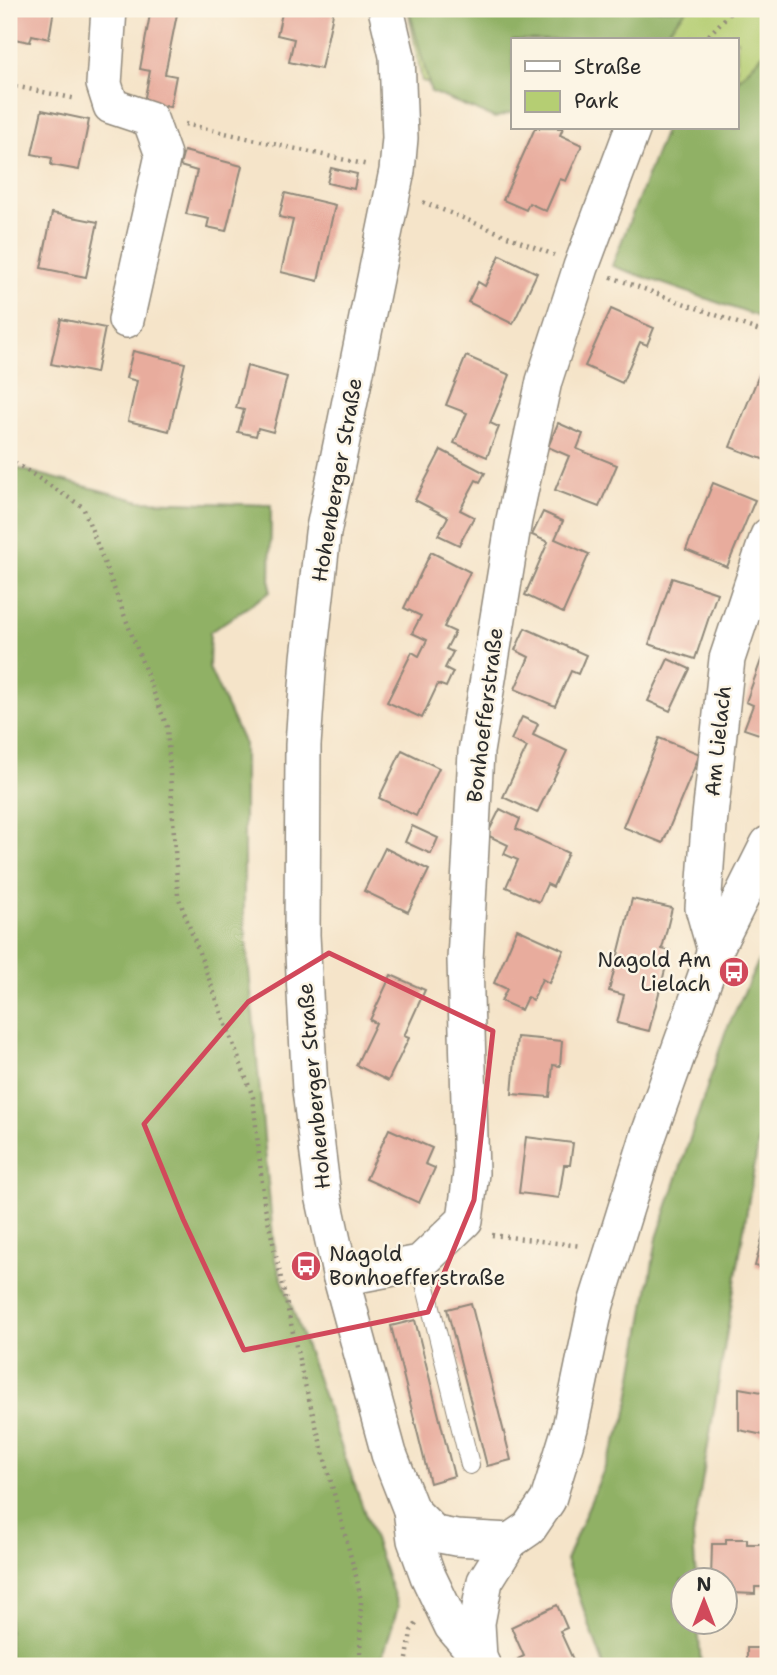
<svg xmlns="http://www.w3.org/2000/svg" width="777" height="1675" font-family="'Shantell Sans',sans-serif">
<rect width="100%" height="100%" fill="#fcf5e5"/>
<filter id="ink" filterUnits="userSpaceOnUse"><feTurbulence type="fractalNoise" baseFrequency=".0143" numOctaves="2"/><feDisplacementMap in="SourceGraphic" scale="14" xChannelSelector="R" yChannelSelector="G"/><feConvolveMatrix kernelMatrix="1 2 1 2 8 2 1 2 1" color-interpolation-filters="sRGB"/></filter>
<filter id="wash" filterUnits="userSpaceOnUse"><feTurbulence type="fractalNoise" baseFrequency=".00686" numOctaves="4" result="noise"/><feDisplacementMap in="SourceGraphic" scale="28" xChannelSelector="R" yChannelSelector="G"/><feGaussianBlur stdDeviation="1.57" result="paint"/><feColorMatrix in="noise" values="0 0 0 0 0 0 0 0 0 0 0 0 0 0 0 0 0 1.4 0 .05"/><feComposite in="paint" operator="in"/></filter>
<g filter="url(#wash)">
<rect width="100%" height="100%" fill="#f5e4c9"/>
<polygon fill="#b5ce73" stroke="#707c4f" stroke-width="2" points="408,9 768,9 768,49 737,81 737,40 513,40 513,105 422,81"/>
<g fill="#90b165" stroke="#5e6e48" stroke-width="2">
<polygon points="409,9 687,9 659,40 513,40 513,112 495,118 431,92"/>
<polygon points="768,49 768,320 612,266 666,128 737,128 737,81"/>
<polygon points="9,466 140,501 271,505 270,592 210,632 209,668 244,744 244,915 275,1259 398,1607 380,1666 9,1666"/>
<polygon points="768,941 768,1084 693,1536 696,1580 682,1580 682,1622 698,1623 701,1666 604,1666 566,1560 626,1417 657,1238 725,1033"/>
</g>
<g id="blocks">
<g fill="#e8ac9d">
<polygon points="13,9 54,9 49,39 32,35 30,42 9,38 9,15 12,15"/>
<polygon points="151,9 178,9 165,74 176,76 170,107 144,102 150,71 140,69"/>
<polygon points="283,9 334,9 321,69 289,62 294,39 277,35"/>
<polygon points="42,110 89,120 79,170 51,165 52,158 32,154"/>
<polygon points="535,128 563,128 560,135 582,145 566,181 560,179 546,211 529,203 526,210 503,200"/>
<polygon points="184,151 242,166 226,231 207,227 209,219 186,214 197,171 180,166"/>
<polygon points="331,168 357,174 354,189 327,183"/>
<polygon points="285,193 335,205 318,281 281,272 293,220 279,217"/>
<polygon points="52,213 98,222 86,277 41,268"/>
<polygon points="500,255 537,273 513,324 468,302 478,282 485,286"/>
<polygon points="611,309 654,328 647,345 640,342 622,383 585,366"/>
<polygon points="61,319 105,328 96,373 51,364"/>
<polygon points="133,351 185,363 169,431 128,421 137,381 126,378"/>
<polygon points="466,356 510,375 490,423 499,427 487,457 454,443 467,413 446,405"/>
<polygon points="765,360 768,361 768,461 730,447"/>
<polygon points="247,366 287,377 273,432 258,428 256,436 238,432 244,410 236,408"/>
<polygon points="558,423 583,434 577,449 617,465 599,507 555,490 569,456 548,447"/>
<polygon points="441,450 485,473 480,482 476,480 460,510 474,517 459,545 438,535 448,517 415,500"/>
<polygon points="713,483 755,500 727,567 686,550"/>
<polygon points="543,512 563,521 555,539 589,554 563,613 525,595 548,542 532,535"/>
<polygon points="431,552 470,572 444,627 455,632 446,649 453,652 445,668 453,672 446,687 438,684 422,718 387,702 412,652 419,656 427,640 412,633 421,616 404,608"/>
<polygon points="672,578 717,593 695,659 649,644"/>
<polygon points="525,628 586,655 578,674 571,671 555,706 515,689 529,657 515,650"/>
<polygon points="768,641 768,737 744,729 753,705 746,702"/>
<polygon points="668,659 690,669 670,711 648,701"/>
<polygon points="522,717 538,724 533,735 567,751 537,813 503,797 527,747 511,740"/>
<polygon points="659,738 700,754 663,843 623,827"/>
<polygon points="402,750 439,768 416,816 379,798"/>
<polygon points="500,809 520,819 516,829 568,853 553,887 547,884 539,902 506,887 518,860 504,854 508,845 487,835"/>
<polygon points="412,826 438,838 431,854 405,842"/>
<polygon points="385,848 429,870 408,912 364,891"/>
<polygon points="632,899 672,908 662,949 670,951 649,1031 617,1023 624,995 609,991"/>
<polygon points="517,929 564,950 549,983 542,979 533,1000 527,997 521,1010 501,1001 507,989 494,983"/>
<polygon points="391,975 425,990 404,1036 409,1038 388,1081 356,1065 376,1023 370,1020"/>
<polygon points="517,1037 562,1041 560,1066 553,1065 550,1097 512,1094"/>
<polygon points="389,1129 432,1148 425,1164 435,1168 419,1203 366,1179"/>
<polygon points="526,1137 573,1143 570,1165 564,1165 559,1198 519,1193"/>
<polygon points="766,1223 768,1223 768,1269 755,1266"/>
<polygon points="471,1303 511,1460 487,1466 447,1309"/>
<polygon points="415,1320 454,1476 430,1483 391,1326"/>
<polygon points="739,1388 768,1393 768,1436 739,1430"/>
<polygon points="726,1539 747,1539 747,1544 768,1544 768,1587 755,1587 755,1594 732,1593 732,1587 724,1587 724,1580 711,1580 712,1544 726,1544"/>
<polygon points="557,1605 567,1628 560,1631 576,1666 522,1666 518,1659 524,1656 511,1627"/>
<rect x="747" y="1648" width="21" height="18"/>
</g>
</g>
</g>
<g filter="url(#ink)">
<use href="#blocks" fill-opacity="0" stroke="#90887a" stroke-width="2"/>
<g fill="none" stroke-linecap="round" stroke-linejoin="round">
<g stroke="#90887a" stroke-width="20">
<polyline id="service" points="420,1263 470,1465"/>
</g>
<g stroke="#90887a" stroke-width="38">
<g id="minor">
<polyline points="109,9 104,84 111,106 150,119 163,155 126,320"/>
<polyline points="386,9 397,56 400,138 397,171 323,533 309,658 303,745 302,935 310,1090 323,1195 341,1278 389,1454 411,1510 435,1534 456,1538 510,1541 529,1528 548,1500 570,1428 596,1304 649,1134 715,950 768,844"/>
<polyline points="715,950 703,908 709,825 727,659 768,536"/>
<polyline points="341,1278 420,1263 465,1220 471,1173 465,960 476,752 514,520 544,381 581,267 633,128"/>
<polyline points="411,1510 415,1540 428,1576 452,1626 479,1658 483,1666"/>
<polyline points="479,1658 477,1623 485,1581 510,1541"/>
</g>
</g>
<g stroke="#90887a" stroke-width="4.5" stroke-dasharray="2 5" stroke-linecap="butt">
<polyline points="704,40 734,9"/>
<polyline points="9,85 77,99"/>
<polyline points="185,124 368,165"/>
<polyline points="423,202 554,255"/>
<polyline points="611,277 768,334"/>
<polyline points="9,459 83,507 167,727 178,896 253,1097 264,1202 302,1373 357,1580 361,1601 360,1666"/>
<polyline points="492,1235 581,1246"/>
<polyline points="406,1666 411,1631 416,1624"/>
</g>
<use href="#service" stroke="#fff" stroke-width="18"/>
<use href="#minor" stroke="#fff" stroke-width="35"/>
</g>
</g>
<path fill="none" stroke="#d1495b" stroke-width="5" stroke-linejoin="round" d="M329 953 493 1031 474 1200 428 1312 244 1350 183 1219 144 1124 248 1002Z"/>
<defs>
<g id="bus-disc" transform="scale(1.575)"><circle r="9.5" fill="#d1495b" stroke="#fcf5e5"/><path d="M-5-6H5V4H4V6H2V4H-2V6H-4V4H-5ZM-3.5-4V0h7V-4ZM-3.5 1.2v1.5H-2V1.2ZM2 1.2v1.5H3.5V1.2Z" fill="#fff"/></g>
</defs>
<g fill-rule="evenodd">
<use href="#bus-disc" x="734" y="972"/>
<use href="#bus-disc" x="306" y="1266"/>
</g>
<g text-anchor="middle" stroke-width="5" stroke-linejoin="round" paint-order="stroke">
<g font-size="21" fill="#2b2b2b" stroke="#fcf5e5">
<text transform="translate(337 480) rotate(-80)" y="7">Hohenberger Straße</text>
<text transform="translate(485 715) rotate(-83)" y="7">Bonhoefferstraße</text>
<text transform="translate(718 741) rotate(-84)" y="7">Am Lielach</text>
<text transform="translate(314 1086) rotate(-95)" y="7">Hohenberger Straße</text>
</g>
<g font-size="21" fill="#2b2b2b" stroke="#fcf5e5" text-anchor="end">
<text x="711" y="967">Nagold Am<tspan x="711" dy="24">Lielach</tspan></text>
<text x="329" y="1261" text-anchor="start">Nagold<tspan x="329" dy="24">Bonhoefferstraße</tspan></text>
</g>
</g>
<rect width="777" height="1675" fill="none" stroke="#fcf5e5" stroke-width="35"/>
<rect x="511" y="38" width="228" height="91" fill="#fcf5e5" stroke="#a8a49b" stroke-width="2"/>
<rect x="525" y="61" width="35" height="10" fill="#ffffff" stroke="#a8a49b" stroke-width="2"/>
<text x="574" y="74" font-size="21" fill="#2b2b2b">Straße</text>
<rect x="525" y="91" width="35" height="21" fill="#b5ce73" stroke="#a8a49b" stroke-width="2"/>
<text x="574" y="108" font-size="21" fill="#2b2b2b">Park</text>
<g transform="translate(704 1601)"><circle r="33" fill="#fcf5e5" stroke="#a8a49b" stroke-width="2"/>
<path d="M0-5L12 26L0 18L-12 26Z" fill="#d1495b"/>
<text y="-10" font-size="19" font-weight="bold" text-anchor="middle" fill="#2b2b2b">N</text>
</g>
</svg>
